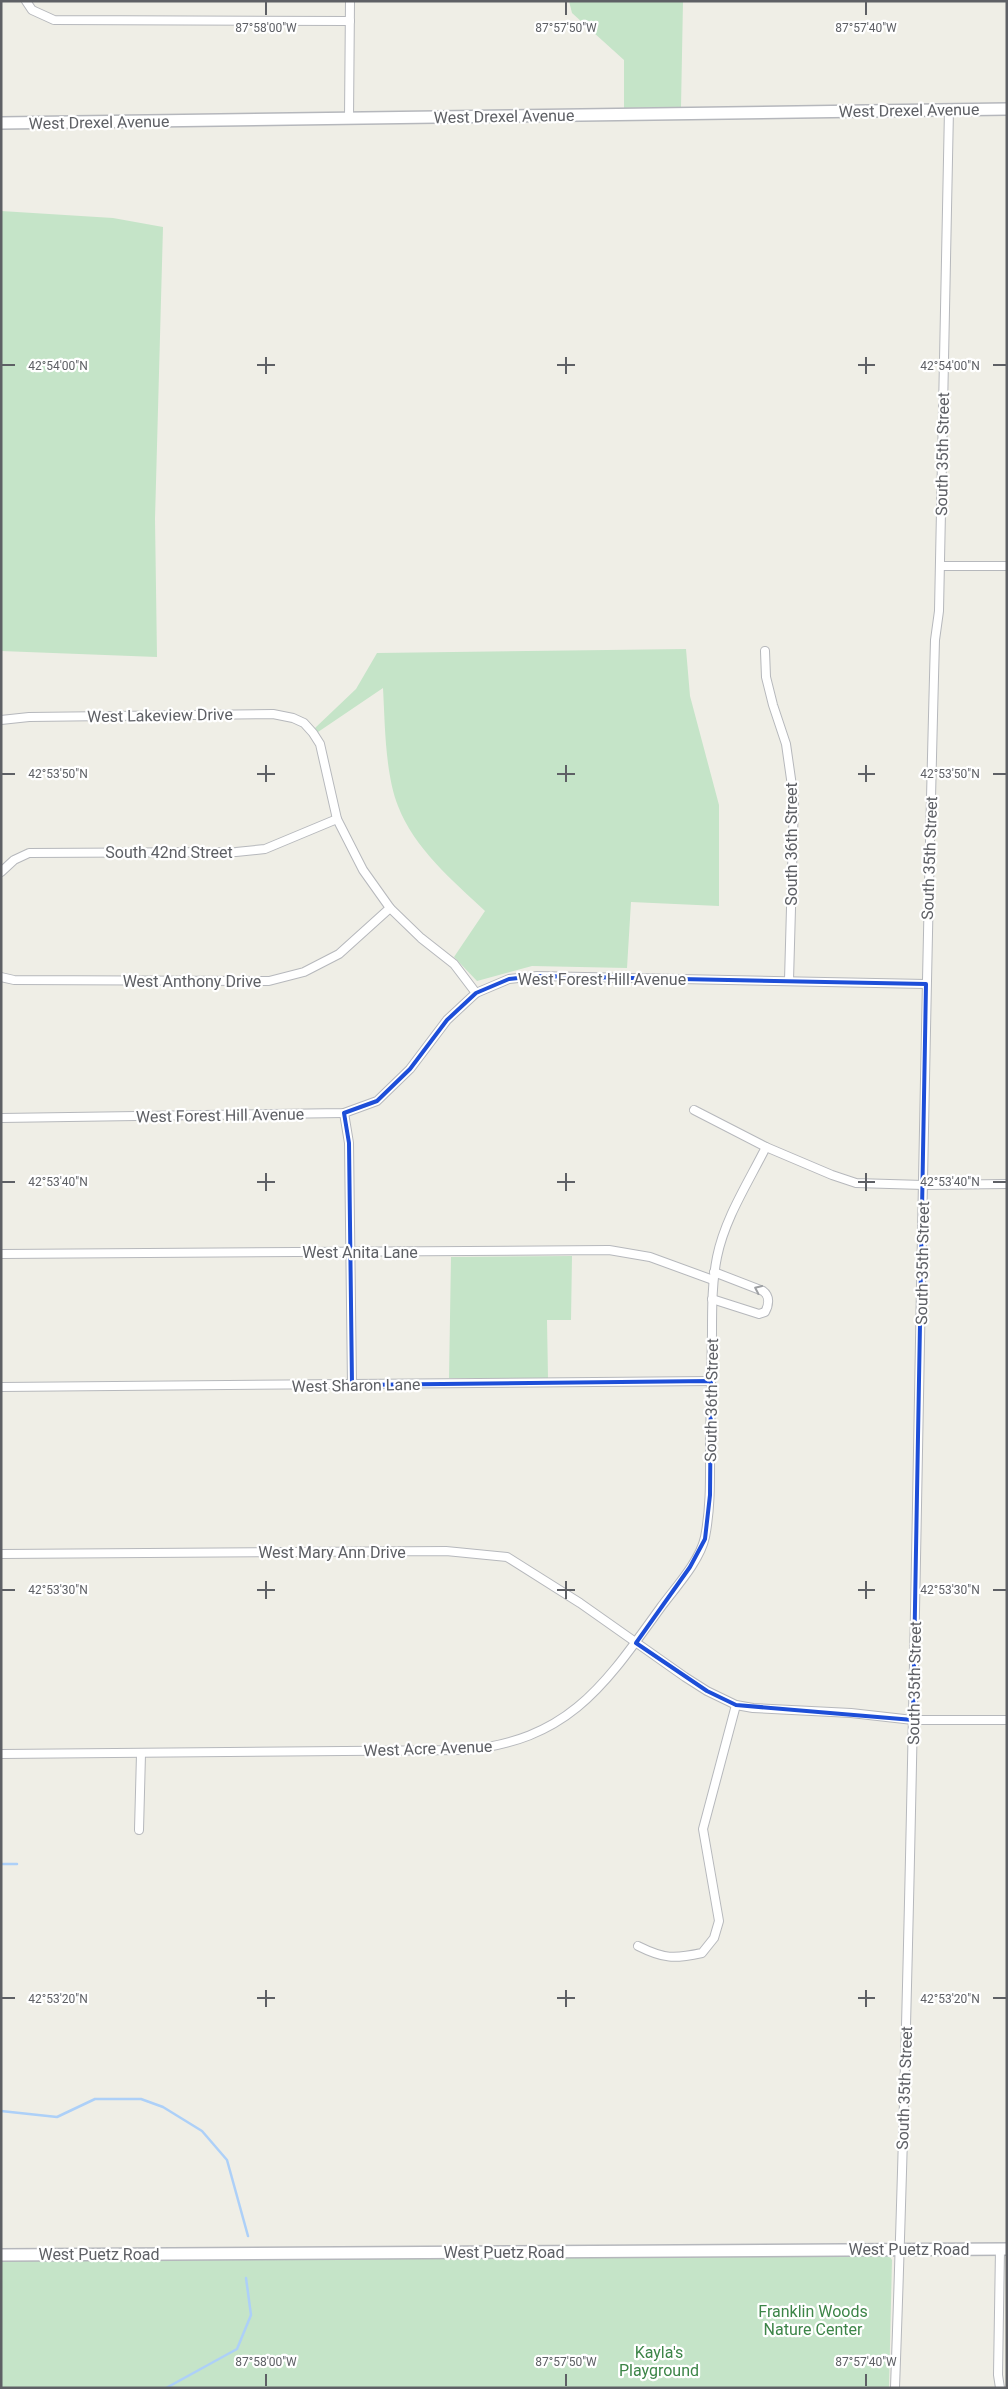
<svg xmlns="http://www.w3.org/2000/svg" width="1008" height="2389" font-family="Roboto,sans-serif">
<rect width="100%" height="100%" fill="#efeee6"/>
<g fill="#c5e4c8">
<polygon points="569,1 683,1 681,107 624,108 624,60 572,13"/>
<polygon points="1,211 113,218 163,227 155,519 157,657 1,651"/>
<path d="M686 649 690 696 719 805V906L631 902 627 968 532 966 477 981 454 957 485 911C453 881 414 848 398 806 385 773 385 724 383 688L318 732 315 728 356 689 377 653Z"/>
<polygon points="572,1256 571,1320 547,1320 548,1378 449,1378 451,1257"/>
<polygon points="889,2255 892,2260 889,2388 1,2388 1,2261 295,2256"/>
</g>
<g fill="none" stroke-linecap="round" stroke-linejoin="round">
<g stroke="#add0f8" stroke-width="2.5">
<polyline points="1,1864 17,1864"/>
<polyline points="1,2111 57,2117 95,2099 141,2099 163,2107 202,2131 227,2160 248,2236"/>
<polyline points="166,2388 237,2349 251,2315 246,2278"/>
</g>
<g stroke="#b6b8bc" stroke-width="10">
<g id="street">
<polyline points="26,1 32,10 54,20 350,21"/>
<polyline points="349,118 350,1"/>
<polyline points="940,566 1007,566"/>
<polyline points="765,651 766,677 773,705 786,744 794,800 789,980"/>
<polyline points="1,720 29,717 273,714 293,718 304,723 313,733 320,744 337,819 363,870 390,908 421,938 454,964 476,993"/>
<polyline points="1,872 14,860 29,853 236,852 265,849 337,819"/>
<polyline points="1,977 14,980 269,981 304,972 339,954 390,908"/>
<polyline points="694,1110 766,1147 832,1175 856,1183 923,1185 1007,1184"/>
<polyline points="344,1113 349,1143 352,1385"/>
<polyline points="1,1118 344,1113 377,1101 410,1069 447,1020 476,993 509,979 537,976 926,984"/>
<polyline points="1,1254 609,1250 650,1257 713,1280"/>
<path d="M712 1299 759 1314 765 1312C769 1305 770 1296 763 1291L714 1272"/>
<polyline points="1,1387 711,1381"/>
<polyline points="1,1554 446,1551 507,1557 580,1603 685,1677 707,1691 736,1705 753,1708 851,1713 913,1720 1007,1720"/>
<path d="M1 1754 465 1750C569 1740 604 1686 661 1607 675 1588 700 1561 705 1537 711 1507 710 1476 710 1446 711 1408 711 1371 712 1333 712 1308 712 1282 717 1257 725 1218 748 1183 766 1147"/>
<polyline points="139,1830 141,1754"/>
<path d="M638 1946C664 1959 674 1959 702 1953L714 1938 719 1921 703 1829 736 1705"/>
<path d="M895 2388C916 1805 919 1222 935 640L939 611 949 109"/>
<polyline points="1000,2388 998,2375 1000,2249"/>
</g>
</g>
<g stroke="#b5b7bc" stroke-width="14">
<g id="secondary">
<polyline points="1,123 1007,109"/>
<polyline points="1,2255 1007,2249"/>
</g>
</g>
<use href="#street" stroke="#fff" stroke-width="8"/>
<use href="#secondary" stroke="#fff" stroke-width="11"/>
</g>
<defs><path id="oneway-chevron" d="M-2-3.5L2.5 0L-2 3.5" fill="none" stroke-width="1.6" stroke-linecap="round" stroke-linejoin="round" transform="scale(1.25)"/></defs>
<use stroke="#9ea0a3" href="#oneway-chevron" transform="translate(758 1289) rotate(-155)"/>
<path fill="none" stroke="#1d4ed8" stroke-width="4" stroke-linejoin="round" d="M537 976 926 984 913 1720 736 1705 707 1691 636 1643 690 1567 705 1539 710 1495 711 1381 352 1385 349 1143 344 1113 377 1101 410 1069 447 1020 476 993 509 979Z"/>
<path fill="none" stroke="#5e6065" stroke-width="2" d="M266 2V15M566 2V15M866 2V15M266 357V374M566 357V374M866 357V374M2 365H15M257 365H275M557 365H575M858 365H875M993 365H1006M266 765V782M566 765V782M866 765V782M2 774H15M257 774H275M557 774H575M858 774H875M993 774H1006M266 1173V1191M566 1173V1191M866 1173V1191M2 1182H15M257 1182H275M557 1182H575M858 1182H875M993 1182H1006M266 1581V1599M566 1581V1599M866 1581V1599M2 1590H15M257 1590H275M557 1590H575M858 1590H875M993 1590H1006M266 1990V2007M566 1990V2007M866 1990V2007M2 1998H15M257 1998H275M557 1998H575M858 1998H875M993 1998H1006M266 2374V2386M566 2374V2386M866 2374V2386"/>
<g text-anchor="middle" stroke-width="4.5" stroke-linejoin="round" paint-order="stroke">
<g font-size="16" fill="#5e6065" stroke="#fff">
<text transform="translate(909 110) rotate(-1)" y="6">West Drexel Avenue</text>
<text transform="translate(504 116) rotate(-1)" y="6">West Drexel Avenue</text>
<text transform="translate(99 122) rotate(-1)" y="6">West Drexel Avenue</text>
<text transform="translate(942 454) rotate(-89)" y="6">South 35th Street</text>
<text transform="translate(160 715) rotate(-1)" y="6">West Lakeview Drive</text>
<text transform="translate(791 844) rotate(-90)" y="6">South 36th Street</text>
<text x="169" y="858">South 42nd Street</text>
<text transform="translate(929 858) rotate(-88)" y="6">South 35th Street</text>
<text x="602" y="985">West Forest Hill Avenue</text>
<text x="192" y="987">West Anthony Drive</text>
<text transform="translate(220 1115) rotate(-1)" y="6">West Forest Hill Avenue</text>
<text x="360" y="1258">West Anita Lane</text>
<text transform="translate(922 1263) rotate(-89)" y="6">South 35th Street</text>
<text transform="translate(356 1385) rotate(-1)" y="6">West Sharon Lane</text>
<text transform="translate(711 1400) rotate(-89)" y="6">South 36th Street</text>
<text x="332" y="1558">West Mary Ann Drive</text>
<text transform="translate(914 1683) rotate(-89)" y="6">South 35th Street</text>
<text transform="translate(428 1748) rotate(-2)" y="6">West Acre Avenue</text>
<text transform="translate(904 2088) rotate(-88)" y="6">South 35th Street</text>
<text x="909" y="2255">West Puetz Road</text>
<text x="504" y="2258">West Puetz Road</text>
<text x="99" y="2260">West Puetz Road</text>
</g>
<g font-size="16" fill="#3d8548" stroke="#fff">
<text x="813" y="2317">Franklin Woods<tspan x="813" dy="18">Nature Center</tspan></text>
<text x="659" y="2358">Kayla's<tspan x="659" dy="18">Playground</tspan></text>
</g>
</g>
<g font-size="12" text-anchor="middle" fill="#5e6065" stroke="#fff" stroke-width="4.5" stroke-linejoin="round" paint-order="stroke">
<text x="266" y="32">87°58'00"W</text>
<text x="566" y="32">87°57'50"W</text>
<text x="866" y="32">87°57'40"W</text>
<text x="58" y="370">42°54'00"N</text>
<text x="950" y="370">42°54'00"N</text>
<text x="58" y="778">42°53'50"N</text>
<text x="950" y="778">42°53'50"N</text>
<text x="58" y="1186">42°53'40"N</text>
<text x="950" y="1186">42°53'40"N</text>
<text x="58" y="1594">42°53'30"N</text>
<text x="950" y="1594">42°53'30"N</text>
<text x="58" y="2003">42°53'20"N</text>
<text x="950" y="2003">42°53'20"N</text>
<text x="266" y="2366">87°58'00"W</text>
<text x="566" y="2366">87°57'50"W</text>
<text x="866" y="2366">87°57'40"W</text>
</g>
<rect width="1008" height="2389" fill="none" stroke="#5e6065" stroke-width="5"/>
</svg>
